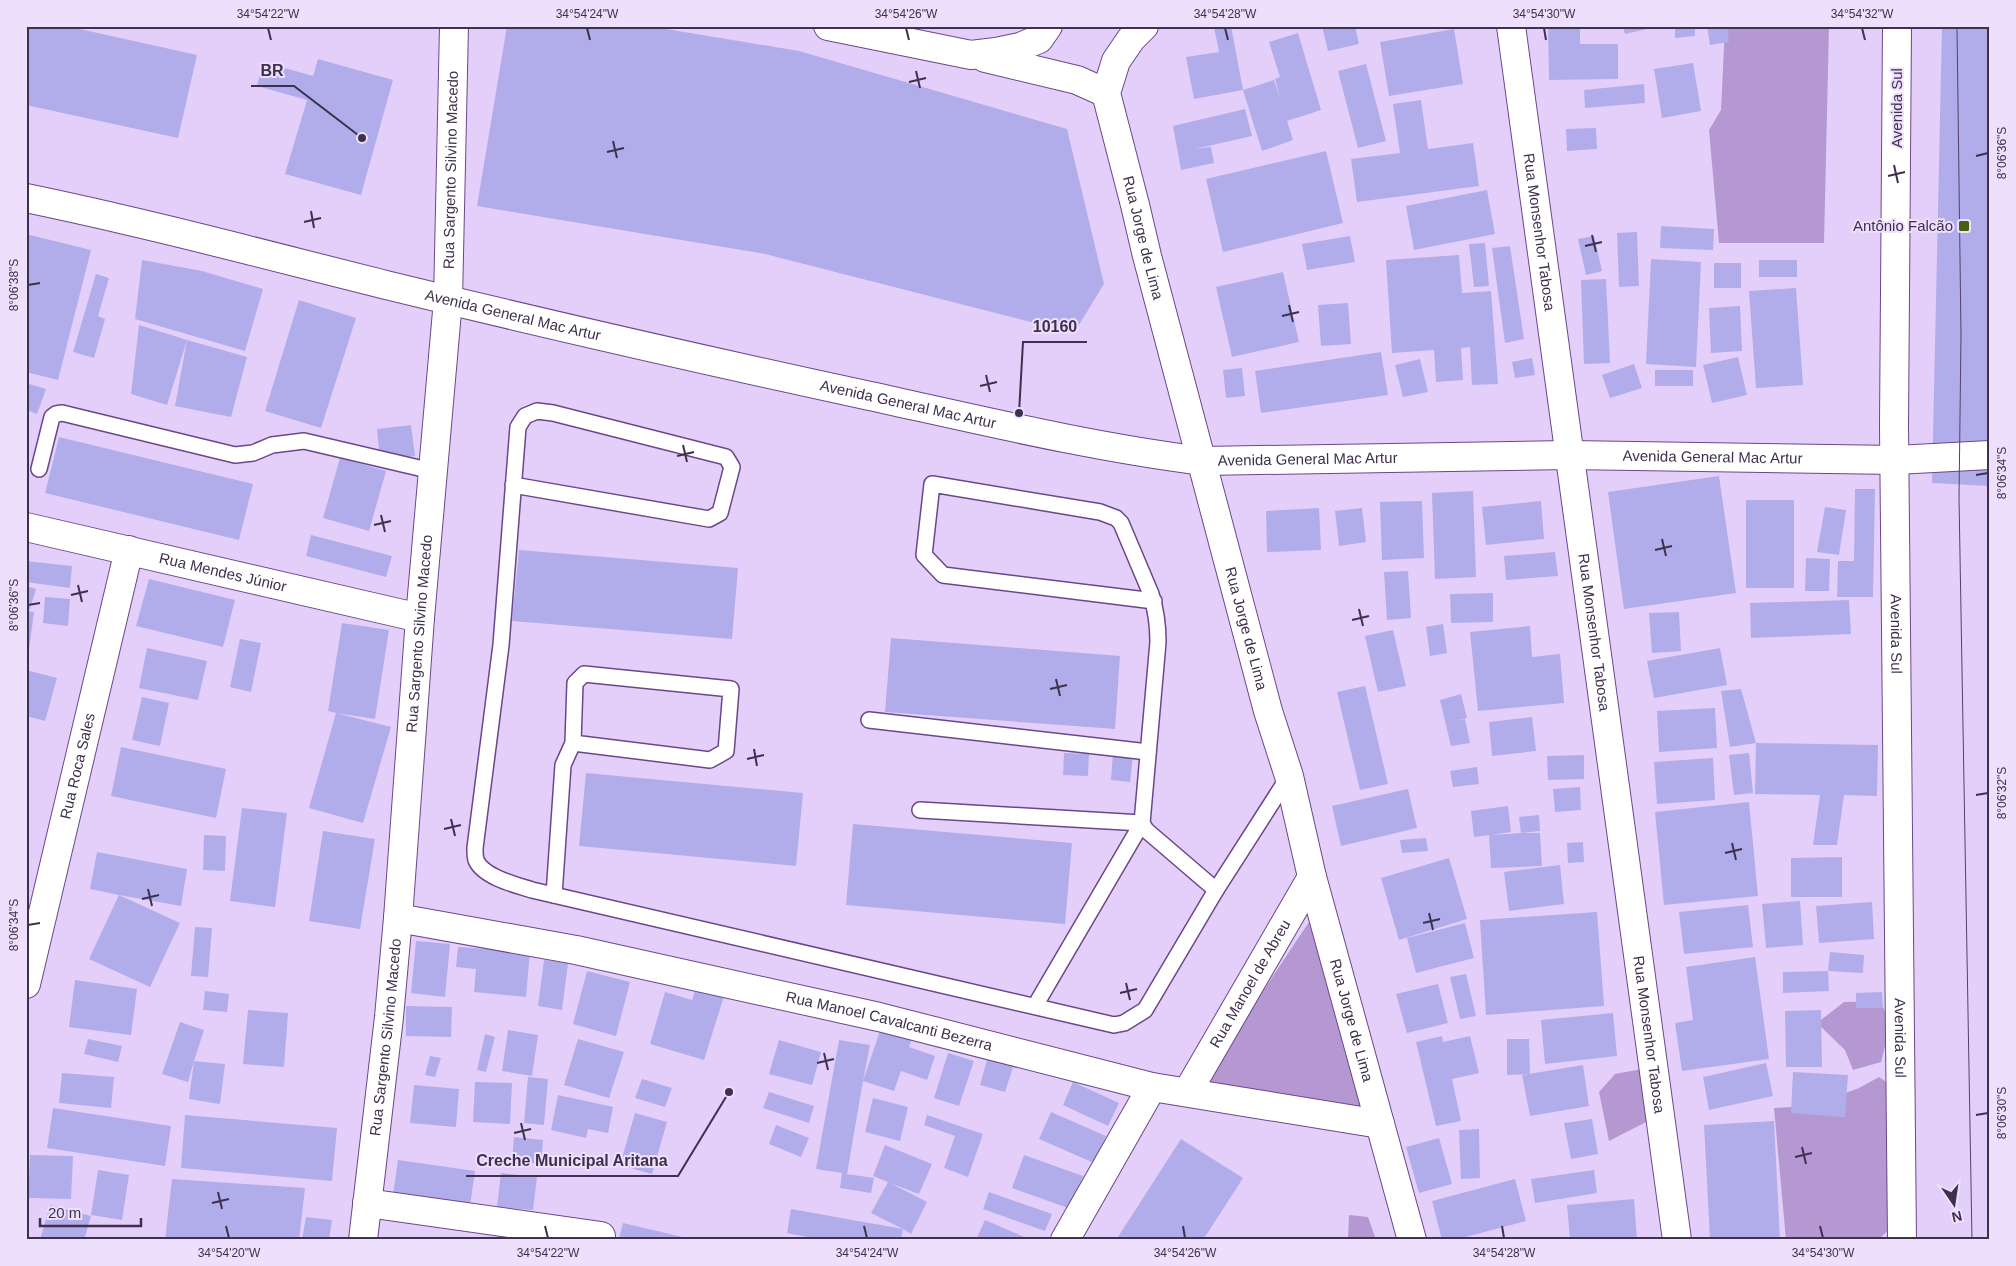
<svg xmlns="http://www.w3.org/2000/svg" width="2016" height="1266" font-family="Helvetica,sans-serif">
<rect width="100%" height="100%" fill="#e4cffb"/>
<g fill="#b598d2">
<polygon points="1725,26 1829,26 1824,243 1719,243 1709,130 1721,110"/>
<polygon points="1313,916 1366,1111 1201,1084"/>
<polygon points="1880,1001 1891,1024 1881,1062 1853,1070 1845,1050 1817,1023 1844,1002"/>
<polygon points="1642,1069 1651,1102 1646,1122 1609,1141 1599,1092 1615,1074"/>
<polygon points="1879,1077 1895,1088 1897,1222 1878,1240 1786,1240 1774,1108 1811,1106 1859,1088"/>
<polygon points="1349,1215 1368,1217 1376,1240 1348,1240"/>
</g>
<g fill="#b1adeb">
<polygon points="26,26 66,26 197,55 178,138 26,105"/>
<polygon points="507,26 648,26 799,51 1067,129 1104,284 1074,333 765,254 477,206"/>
<polygon points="1231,26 1243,90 1274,80 1280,99 1275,79 1280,77 1269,42 1298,33 1321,110 1287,121 1293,140 1262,151 1243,90 1194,99 1186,57 1219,52 1214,27"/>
<polygon points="1322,26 1355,26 1359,44 1328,51"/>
<polygon points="1548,26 1580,26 1580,44 1618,44 1618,79 1549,80"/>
<polygon points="1623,26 1646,26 1647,29 1625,34"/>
<polygon points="1675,26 1695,26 1695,36 1675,38"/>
<polygon points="1707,26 1727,26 1729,42 1710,45"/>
<polygon points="1942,26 1990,26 1990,486 1932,483"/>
<polygon points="1454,29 1463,84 1389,96 1380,42"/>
<polygon points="318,59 393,80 361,195 285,174 307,100 257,86 263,62 313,76"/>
<polygon points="1693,63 1701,111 1662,118 1654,69"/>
<polygon points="1366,64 1386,141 1358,148 1338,71"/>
<polygon points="1644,84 1645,103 1585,108 1584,90"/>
<polygon points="1421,100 1428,149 1473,143 1479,186 1357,202 1351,159 1400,153 1393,104"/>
<polygon points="1245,109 1252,136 1195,149 1211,147 1214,163 1181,170 1173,126"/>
<polygon points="1596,128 1597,149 1567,151 1566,129"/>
<polygon points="1326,151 1343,223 1223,252 1206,179"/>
<polygon points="1487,190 1495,234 1414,250 1406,206"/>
<polygon points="1661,226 1714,229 1713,250 1660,248"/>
<polygon points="1637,232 1639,286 1619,287 1617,233"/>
<polygon points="26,234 91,250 58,380 26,372"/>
<polygon points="1350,236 1355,262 1307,270 1302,244"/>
<polygon points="1594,236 1602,271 1586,275 1578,239"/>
<polygon points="1485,243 1489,286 1474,287 1469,244"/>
<polygon points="1510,246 1524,339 1505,343 1492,248"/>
<polygon points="1459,255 1462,293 1491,291 1498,384 1472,385 1470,347 1461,348 1463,380 1436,382 1434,350 1392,353 1386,260"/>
<polygon points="1651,259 1701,262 1696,367 1646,364"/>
<polygon points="142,260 202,271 263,289 245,351 135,319"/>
<rect x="1759" y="260" width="38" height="17"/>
<rect x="1714" y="263" width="27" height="25"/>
<polygon points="1283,272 1299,342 1232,357 1216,287"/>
<polygon points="96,274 109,278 98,316 105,319 94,358 73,352"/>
<polygon points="1606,279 1610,363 1584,364 1581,280"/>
<polygon points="1796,288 1803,385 1756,388 1749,291"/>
<polygon points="299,300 356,318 321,428 265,411"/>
<polygon points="1348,303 1351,344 1321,346 1318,305"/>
<polygon points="1740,306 1742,351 1711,353 1709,308"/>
<polygon points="139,325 187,340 167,405 131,394"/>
<polygon points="187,340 247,357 231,417 175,406"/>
<polygon points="1381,352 1388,395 1261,413 1255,371"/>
<polygon points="1738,357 1747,395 1712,403 1703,365"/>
<polygon points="1532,358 1535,375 1515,378 1512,362"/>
<polygon points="1420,359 1428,392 1403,397 1395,365"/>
<polygon points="1634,364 1642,388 1610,398 1602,375"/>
<polygon points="1242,368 1245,396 1226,398 1223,370"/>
<rect x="1655" y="370" width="38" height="16"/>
<polygon points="26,383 46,389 37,414 26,410"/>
<polygon points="411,425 415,456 380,459 377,429"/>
<polygon points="59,437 253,484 239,540 45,493"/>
<polygon points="340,458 386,471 369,531 323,518"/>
<polygon points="1719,476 1736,593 1624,609 1608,492"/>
<polygon points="1855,489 1875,489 1873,597 1837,597 1838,561 1854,561"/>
<polygon points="1473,491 1476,577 1435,579 1432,493"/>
<rect x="1746" y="500" width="48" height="88"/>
<polygon points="1422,501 1424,558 1382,560 1380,502"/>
<polygon points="1541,501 1544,539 1486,545 1482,507"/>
<polygon points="1825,507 1846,510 1839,555 1817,552"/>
<polygon points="1319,508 1321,550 1267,552 1266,511"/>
<polygon points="1362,508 1366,542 1339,546 1335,511"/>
<polygon points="311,535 392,556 386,577 306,556"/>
<polygon points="519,550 738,568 732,639 512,621"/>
<polygon points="1555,552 1558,576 1506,580 1504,556"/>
<polygon points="1806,558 1830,559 1829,591 1805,591"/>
<polygon points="26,561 72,566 70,588 26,582"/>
<polygon points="1408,571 1411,618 1387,620 1384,572"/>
<polygon points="149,579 235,600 223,647 136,626"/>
<polygon points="26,586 36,589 30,609 26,608"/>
<polygon points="1493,593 1493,622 1451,623 1450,594"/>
<polygon points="45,597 70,599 68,626 43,623"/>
<polygon points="1849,600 1851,634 1751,638 1750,603"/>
<polygon points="26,611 34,612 29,650 26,650"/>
<polygon points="1679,612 1681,651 1652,653 1649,613"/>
<polygon points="342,623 389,630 375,719 336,713 391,727 363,823 309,808 336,713 328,711"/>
<polygon points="1443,624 1447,653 1430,656 1426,627"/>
<polygon points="1530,626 1532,657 1560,654 1564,703 1478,711 1470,632"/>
<polygon points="1393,630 1406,686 1378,692 1365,636"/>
<polygon points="891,638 1120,656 1115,729 885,712"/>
<polygon points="240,639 261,643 251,692 230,687"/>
<polygon points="147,648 207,661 198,700 139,688"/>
<polygon points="1720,648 1727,685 1654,698 1647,661"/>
<polygon points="26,670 57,678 45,721 26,716"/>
<polygon points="1365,686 1388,784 1360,790 1337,692"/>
<polygon points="1741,689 1756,743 1730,747 1721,691"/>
<polygon points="1461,694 1467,718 1454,721 1465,719 1470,743 1451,746 1440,700"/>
<polygon points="142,697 169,703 160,746 132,740"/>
<polygon points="1715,708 1717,748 1659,752 1657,711"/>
<polygon points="1532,717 1536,751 1492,756 1489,722"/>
<polygon points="1756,743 1878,745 1877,796 1844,795 1837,845 1813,845 1820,795 1755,794"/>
<polygon points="121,747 226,769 216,818 111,796"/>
<polygon points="1064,753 1089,754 1088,776 1063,775"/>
<polygon points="1113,753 1133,755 1130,782 1111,780"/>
<polygon points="1749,753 1753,793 1734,795 1729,755"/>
<polygon points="1584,755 1584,779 1548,780 1547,756"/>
<polygon points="1713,758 1715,800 1657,804 1654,762"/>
<polygon points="1477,767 1479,784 1453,787 1450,771"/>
<polygon points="586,773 803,793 796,866 579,846"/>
<polygon points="1580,787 1581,810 1555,812 1553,789"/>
<polygon points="1408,789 1417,828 1341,846 1332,806"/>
<polygon points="1749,802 1758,896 1664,905 1655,812"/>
<polygon points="1508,806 1511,832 1492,835 1521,833 1519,817 1539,815 1540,831 1522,833 1540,833 1542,866 1491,868 1489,835 1474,837 1471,811"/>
<polygon points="242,808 287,813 275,907 230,901"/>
<polygon points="853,824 1072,843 1065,924 846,905"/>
<polygon points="323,831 375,839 360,929 309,921"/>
<polygon points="204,835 226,836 225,871 203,870"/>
<polygon points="1426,838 1428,851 1402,853 1400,840"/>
<polygon points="1583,842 1584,862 1568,863 1567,843"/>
<polygon points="97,852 187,869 181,906 119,895 180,923 150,987 89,959 119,895 90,889"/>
<polygon points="1842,857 1842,897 1791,897 1791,858"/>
<polygon points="1449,858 1467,919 1399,940 1381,878"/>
<polygon points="1560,865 1564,904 1509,911 1504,872"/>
<polygon points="1800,901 1803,945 1766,948 1762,904"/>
<polygon points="1872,902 1874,939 1819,943 1816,906"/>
<polygon points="1748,905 1753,947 1684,954 1679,912"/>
<polygon points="1597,912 1604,1006 1486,1015 1480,920"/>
<polygon points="1465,923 1474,958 1416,973 1407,938"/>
<polygon points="195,927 212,928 208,977 191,976"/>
<polygon points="416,941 450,944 445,997 411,993"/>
<polygon points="458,947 530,952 526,997 474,992 476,969 456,967"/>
<polygon points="1830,952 1864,955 1863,973 1828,971"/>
<polygon points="1755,957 1769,1059 1682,1071 1675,1023 1693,1020 1686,967"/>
<polygon points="544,960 568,963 562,1010 538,1006"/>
<polygon points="587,971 630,982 616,1036 573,1024"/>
<polygon points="1828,971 1829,991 1783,993 1783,972"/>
<polygon points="1466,974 1476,1016 1460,1019 1450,977"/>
<polygon points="75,980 137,989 131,1035 69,1027"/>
<polygon points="1438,984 1448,1023 1407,1033 1396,994"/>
<polygon points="696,988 724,996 704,1060 650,1044 665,992 692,1000"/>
<polygon points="205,991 229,994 227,1012 203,1010"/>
<polygon points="1882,992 1883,1008 1856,1008 1856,993"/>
<polygon points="406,1006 452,1007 451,1037 406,1036"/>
<polygon points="248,1010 288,1013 284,1067 243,1064"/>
<polygon points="1821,1010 1822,1067 1786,1067 1785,1011"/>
<polygon points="1613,1013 1617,1056 1545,1064 1541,1020"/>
<polygon points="884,1019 915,1029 909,1047 935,1056 927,1080 901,1071 894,1091 863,1081 847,1174 874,1178 871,1193 840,1188 842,1173 816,1169 839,1040 870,1045 863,1081"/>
<polygon points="180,1022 204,1030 194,1061 225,1064 220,1104 189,1099 194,1061 188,1082 162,1074"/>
<polygon points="508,1030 538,1035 532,1076 502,1071"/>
<polygon points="485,1034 495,1037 486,1072 477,1070"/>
<polygon points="1442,1036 1443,1042 1470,1036 1479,1073 1452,1079 1461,1121 1436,1126 1416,1042"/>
<polygon points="88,1039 122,1046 118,1062 84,1054"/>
<polygon points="578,1039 624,1052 609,1098 564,1085"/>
<polygon points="1507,1039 1529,1039 1530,1074 1507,1075"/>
<polygon points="779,1040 821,1052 812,1085 769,1074"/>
<polygon points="948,1053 974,1061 959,1106 934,1098"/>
<polygon points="430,1056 441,1058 435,1077 425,1075"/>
<polygon points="987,1060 1013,1067 1005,1092 980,1085"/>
<polygon points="1766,1063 1773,1096 1709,1110 1703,1077"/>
<polygon points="1583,1065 1589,1106 1530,1116 1522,1075"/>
<polygon points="1793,1072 1848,1075 1845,1117 1791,1113"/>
<polygon points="62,1073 114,1077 111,1108 59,1103"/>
<polygon points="528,1077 548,1079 544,1125 524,1123"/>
<polygon points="642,1079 672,1088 665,1107 635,1098"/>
<polygon points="475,1082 512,1083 510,1124 473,1122"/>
<polygon points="1073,1082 1119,1103 1108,1126 1063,1105"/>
<polygon points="414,1085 459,1089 456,1127 410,1123"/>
<polygon points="769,1092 814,1106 809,1123 763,1108"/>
<polygon points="558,1095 613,1107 608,1133 588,1129 586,1138 551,1130"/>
<polygon points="873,1098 908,1107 900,1141 865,1132"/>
<polygon points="53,1108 171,1126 165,1166 47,1148"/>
<polygon points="1051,1112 1106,1136 1094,1163 1039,1139"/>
<polygon points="635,1113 667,1122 652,1174 620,1165"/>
<polygon points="185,1115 337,1128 332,1181 181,1168"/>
<polygon points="927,1115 983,1134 968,1177 944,1168 955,1136 924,1125"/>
<polygon points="1592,1119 1598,1154 1571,1159 1564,1123"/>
<polygon points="1774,1121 1780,1240 1710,1240 1704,1125"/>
<polygon points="776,1125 809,1138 801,1157 769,1144"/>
<polygon points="1479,1129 1480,1178 1461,1179 1459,1130"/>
<polygon points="514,1137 543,1140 541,1164 512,1161"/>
<polygon points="1439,1138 1452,1184 1419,1193 1406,1147"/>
<polygon points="1181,1139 1243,1178 1203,1240 1116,1240"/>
<polygon points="885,1145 932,1164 919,1194 890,1183 927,1202 911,1234 903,1229 901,1240 822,1240 787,1233 791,1209 903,1229 871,1213 888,1182 873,1176"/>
<polygon points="30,1155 73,1156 71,1199 28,1198"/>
<polygon points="1024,1155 1083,1176 1071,1209 1012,1188"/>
<polygon points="398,1160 475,1171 470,1206 393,1195"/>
<polygon points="98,1170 129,1175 122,1220 91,1215"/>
<polygon points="1594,1170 1597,1193 1535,1203 1531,1179"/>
<polygon points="501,1173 537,1177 533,1210 497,1207"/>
<polygon points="172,1179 305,1188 299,1240 165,1240"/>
<polygon points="1515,1179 1526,1221 1454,1240 1442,1240 1432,1201"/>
<polygon points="989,1192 1052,1214 1045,1231 983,1209"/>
<polygon points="1634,1199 1637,1240 1570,1240 1567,1205"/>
<polygon points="50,1205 91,1216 84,1240 40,1240"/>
<polygon points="306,1217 332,1220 329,1240 302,1240"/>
<polygon points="985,1220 1031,1240 976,1240"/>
<polygon points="623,1223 691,1239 691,1240 619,1239"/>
</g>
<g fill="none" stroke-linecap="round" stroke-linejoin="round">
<g stroke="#6a4888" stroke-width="18">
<g id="service">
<polyline points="39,469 52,417 56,414 62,413 235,455 253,453 272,445 304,441 432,471"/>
<path d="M513 485 709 519 720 513 732 467 726 457 553 413 537 411 525 416 518 427 501 645 475 848C475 852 475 857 476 860 483 877 516 885 532 890L1114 1025 1124 1023 1145 1010 1216 890 1289 776"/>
<path d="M1154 601 943 575 924 555 932 484 1100 512 1116 518 1121 523 1151 594C1156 610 1158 625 1158 642L1142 823 1146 830 1216 890"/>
<polyline points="869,720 1148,752"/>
<polyline points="920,810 1142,823"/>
<polyline points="554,895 563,765 573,743 710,760 726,751 731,689 584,674 575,683 573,743"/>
<polyline points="1035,1006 1142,823"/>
</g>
</g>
<g stroke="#6a4888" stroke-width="30">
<g id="minor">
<polyline points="828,26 971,55 996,52 1020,47 1039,39 1048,26"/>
<path id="s1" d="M1144 26 1131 39 1116 61 1106 93 1135 205 1147 256 1268 711 1289 776 1312 877 1412 1240"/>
<path id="s2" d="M1511 26 1677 1240"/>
<path id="s3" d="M1897 26 1894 426 1902 1240"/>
<polyline points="985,58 1077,80 1106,93"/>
<path id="s4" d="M26 527 420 618"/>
<path id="s5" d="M398 918 576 950 879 1017 1152 1087 1380 1124"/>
<path id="s6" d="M26 984 129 550"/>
<path id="s7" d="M1188 1091 1312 877"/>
<polyline points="367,1203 601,1236"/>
<path id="s8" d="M363 1240 389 1017 398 918 420 618 448 300 454 26"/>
<polyline points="1065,1240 1152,1087"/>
</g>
</g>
<g stroke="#6a4888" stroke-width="30">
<g id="secondary">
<path id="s9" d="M26 198C147 223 266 255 386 285 546 324 708 361 870 396 980 420 1091 447 1203 461L1569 455 1896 460 1990 455"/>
</g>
</g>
<use href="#service" stroke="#fff" stroke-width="15"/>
<use href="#minor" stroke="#fff" stroke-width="28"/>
<use href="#secondary" stroke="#fff" stroke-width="28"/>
<polyline stroke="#534463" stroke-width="1" points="1957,26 1961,335 1959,498 1972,1240"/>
<g stroke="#534463" stroke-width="5.5">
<polyline id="rail" points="1990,486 1990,509"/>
</g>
<use href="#rail" stroke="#eedffd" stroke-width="4" stroke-dasharray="11" stroke-linecap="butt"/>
</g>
<path fill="none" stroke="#3f304d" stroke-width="2" d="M268 28 271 40M587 28 590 40M906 28 909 40M1225 28 1228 40M1544 28 1546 40M1862 28 1865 40M916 71 920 88M909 82 926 78M613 141 617 158M607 152 624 148M1976 156 1988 153M1894 165 1898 183M1888 176 1905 172M311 211 314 228M304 222 321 218M1592 235 1596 252M1585 246 1602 242M28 285 40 283M1289 305 1293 322M1282 316 1299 312M986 375 990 392M980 386 997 382M683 445 687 462M677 456 694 452M1976 475 1988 473M381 515 385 532M374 525 391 521M1662 539 1666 556M1655 550 1672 546M78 585 82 602M71 595 88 591M28 605 40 603M1359 609 1363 626M1352 620 1369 616M1056 679 1060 696M1050 689 1067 685M754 749 757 766M747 759 764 755M1976 795 1988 793M451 819 455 836M444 829 461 825M1732 843 1736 860M1725 853 1742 849M148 889 152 906M142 899 159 895M1429 913 1433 930M1423 923 1440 919M28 925 40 923M1126 983 1130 1000M1120 993 1137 989M824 1053 828 1070M817 1063 834 1059M1976 1115 1988 1113M521 1123 525 1140M514 1133 531 1129M1802 1147 1806 1164M1795 1157 1812 1153M218 1192 222 1209M212 1203 229 1199M226 1226 229 1238M545 1226 548 1238M864 1226 867 1238M1183 1226 1185 1238M1502 1226 1504 1238M1820 1226 1823 1238"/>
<rect fill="#476112" stroke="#eedffd" stroke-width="2" x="1958" y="220" width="12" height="12" rx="2.5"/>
<g text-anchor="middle" stroke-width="4" stroke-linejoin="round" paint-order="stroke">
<g font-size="15" fill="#3f304d" stroke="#eedffd">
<text transform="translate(1897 108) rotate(-90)" y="5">Avenida Sul</text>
<text dy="5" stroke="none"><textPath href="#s8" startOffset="1074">Rua Sargento Silvino Macedo</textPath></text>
<text dy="5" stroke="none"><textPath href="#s2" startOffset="208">Rua Monsenhor Tabosa</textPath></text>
<text dy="5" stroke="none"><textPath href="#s1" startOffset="228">Rua Jorge de Lima</textPath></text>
<text dy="5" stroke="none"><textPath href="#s9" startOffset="501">Avenida General Mac Artur</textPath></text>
<text dy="5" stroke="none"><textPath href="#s9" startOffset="906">Avenida General Mac Artur</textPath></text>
<text dy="5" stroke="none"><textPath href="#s9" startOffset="1716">Avenida General Mac Artur</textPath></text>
<text dy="5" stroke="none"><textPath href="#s9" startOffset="1311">Avenida General Mac Artur</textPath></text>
<text dy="5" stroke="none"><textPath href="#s4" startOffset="202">Rua Mendes Júnior</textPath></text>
<text dy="5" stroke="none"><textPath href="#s1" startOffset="632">Rua Jorge de Lima</textPath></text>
<text dy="5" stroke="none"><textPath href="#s2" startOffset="612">Rua Monsenhor Tabosa</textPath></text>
<text dy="5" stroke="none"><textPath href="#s3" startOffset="608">Avenida Sul</textPath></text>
<text dy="5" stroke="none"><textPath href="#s8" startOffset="609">Rua Sargento Silvino Macedo</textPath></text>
<text dy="5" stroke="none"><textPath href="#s6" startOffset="224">Rua Roca Sales</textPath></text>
<text dy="5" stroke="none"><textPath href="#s7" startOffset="124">Rua Manoel de Abreu</textPath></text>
<text dy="5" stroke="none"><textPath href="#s1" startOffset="1038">Rua Jorge de Lima</textPath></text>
<text dy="5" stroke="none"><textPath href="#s5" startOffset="502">Rua Manoel Cavalcanti Bezerra</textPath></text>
<text dy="5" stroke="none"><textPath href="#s2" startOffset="1018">Rua Monsenhor Tabosa</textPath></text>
<text dy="5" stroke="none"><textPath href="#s8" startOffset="204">Rua Sargento Silvino Macedo</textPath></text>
<text dy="5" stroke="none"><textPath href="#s3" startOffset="1012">Avenida Sul</textPath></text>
</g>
<g font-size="15" fill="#3f304d" stroke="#eedffd" text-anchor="end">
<text x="1953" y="231">Antônio Falcão</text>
</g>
</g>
<path fill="none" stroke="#3f304d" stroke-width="2" d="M362 138L294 86H251M1019 413L1023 342H1087M729 1092L678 1176H466"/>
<g fill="#3f304d" stroke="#eedffd" stroke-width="2">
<circle cx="362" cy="138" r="5"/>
<circle cx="1019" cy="413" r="5"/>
<circle cx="729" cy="1092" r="5"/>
</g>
<g font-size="16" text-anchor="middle" font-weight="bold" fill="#3f304d" stroke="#eedffd" stroke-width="4" stroke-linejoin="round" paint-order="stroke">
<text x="272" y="76">BR</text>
<text x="1055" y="332">10160</text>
<text x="572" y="1166">Creche Municipal Aritana</text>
</g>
<rect width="2016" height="1266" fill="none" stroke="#eedffd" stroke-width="55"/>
<g transform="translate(1954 1204) rotate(167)" stroke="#eedffd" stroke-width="4" paint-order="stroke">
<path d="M0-4L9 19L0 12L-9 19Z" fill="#3f304d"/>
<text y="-8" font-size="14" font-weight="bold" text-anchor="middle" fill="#3f304d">N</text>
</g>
<path d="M40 1218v8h101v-8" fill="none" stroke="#3f304d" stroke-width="2.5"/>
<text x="48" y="1218" font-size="15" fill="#3f304d" stroke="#eedffd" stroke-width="4" paint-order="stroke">20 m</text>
<rect x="28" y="28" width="1960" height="1210" fill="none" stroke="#3f304d" stroke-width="2"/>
<g font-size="12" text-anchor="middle" fill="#3f304d">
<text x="268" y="18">34°54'22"W</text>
<text x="587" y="18">34°54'24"W</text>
<text x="906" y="18">34°54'26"W</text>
<text x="1225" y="18">34°54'28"W</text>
<text x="1544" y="18">34°54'30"W</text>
<text x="1862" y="18">34°54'32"W</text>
<text transform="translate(2002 153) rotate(-90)" y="4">8°06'36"S</text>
<text transform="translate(14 285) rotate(-90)" y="4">8°06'38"S</text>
<text transform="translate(2002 473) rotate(-90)" y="4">8°06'34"S</text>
<text transform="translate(14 605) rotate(-90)" y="4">8°06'36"S</text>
<text transform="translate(2002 793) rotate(-90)" y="4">8°06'32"S</text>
<text transform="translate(14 925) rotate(-90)" y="4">8°06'34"S</text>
<text transform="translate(2002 1113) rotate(-90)" y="4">8°06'30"S</text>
<text x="229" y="1257">34°54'20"W</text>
<text x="548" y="1257">34°54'22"W</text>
<text x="867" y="1257">34°54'24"W</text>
<text x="1185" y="1257">34°54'26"W</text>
<text x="1504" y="1257">34°54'28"W</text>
<text x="1823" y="1257">34°54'30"W</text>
</g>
</svg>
